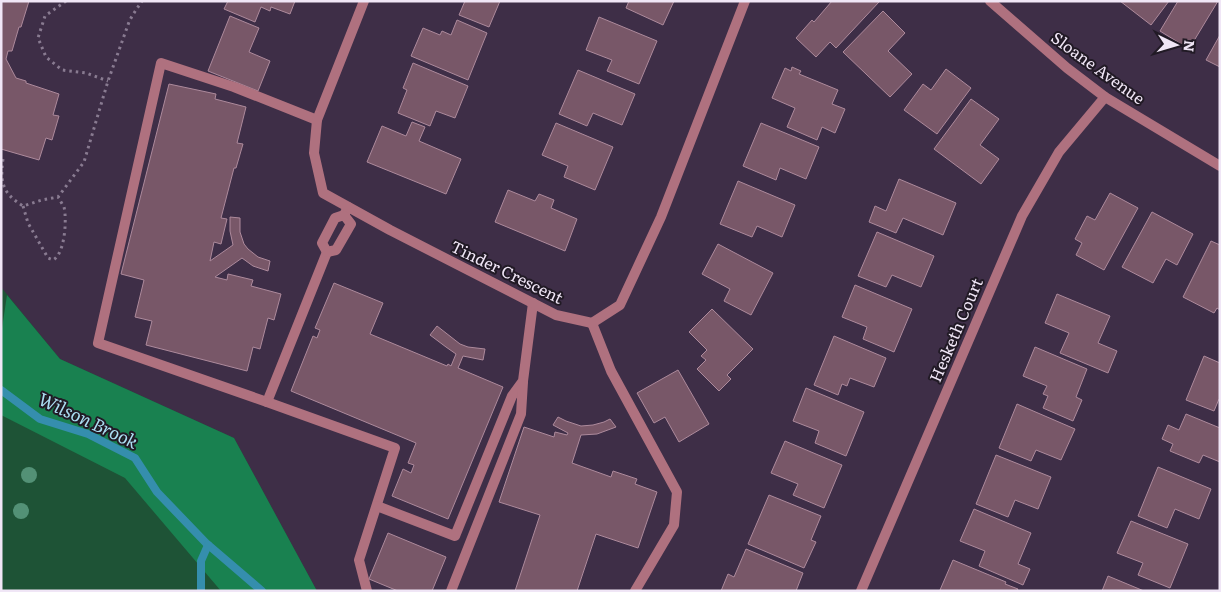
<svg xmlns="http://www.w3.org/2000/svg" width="1221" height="592" font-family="Literata,serif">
<rect width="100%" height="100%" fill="#3e2e47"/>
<polygon fill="#1e5336" points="1,287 60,359 234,438 317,591 1,591"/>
<polygon fill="#198150" points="7,295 60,359 234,438 317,591 221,591 125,478 1,415 1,335"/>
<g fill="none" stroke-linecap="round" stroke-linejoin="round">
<g stroke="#358ead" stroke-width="8">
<polyline points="1,390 40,419 88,434 135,458 157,492 206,543 262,591"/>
<polyline points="201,591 201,561 208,545"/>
</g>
</g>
<g fill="#785768" stroke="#ad8a9c">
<polygon points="1,1 29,1 21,27 19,27 12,51 8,51 6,59 16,78 26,81 26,83 59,94 53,115 59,116 52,140 46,138 39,160 1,149"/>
<polygon points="228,1 295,1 290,14 271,7 270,11 261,7 255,22 224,9"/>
<polygon points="465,1 500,1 489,27 459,15"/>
<polygon points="629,1 674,1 663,25 626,8"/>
<polygon points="832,1 878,1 879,2 836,48 830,42 816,57 796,38 812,20 814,22"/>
<polygon points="1120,1 1169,1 1151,25"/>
<polygon points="1178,1 1218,1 1189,49 1160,31"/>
<polygon points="883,11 905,33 888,51 912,74 890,97 843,52"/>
<polygon points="230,16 259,28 249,52 270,61 258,91 208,71"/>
<polygon points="599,17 657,41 639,84 607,71 612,60 586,50"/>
<polygon points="457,20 487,33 468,80 411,56 423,28 440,35 442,31 451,35"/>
<polygon points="1220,35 1220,67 1206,60"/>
<polygon points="413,63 468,86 455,118 436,111 430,126 398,113 407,90 403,88"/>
<polygon points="792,67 801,71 799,74 838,90 832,104 845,109 835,133 822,127 817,140 787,127 795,108 772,98 785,68 791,71"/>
<polygon points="946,69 971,88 937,134 904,110 923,84 931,90"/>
<polygon points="578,70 635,94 622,125 593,113 587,126 559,114"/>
<polygon points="169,84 216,94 215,99 246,107 237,143 243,144 236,168 234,168 221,218 227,219 221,244 214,242 210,261 233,245 230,231 230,217 240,218 240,232 244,244 248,249 258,257 270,261 268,271 253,266 242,258 215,277 227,280 228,274 253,280 251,286 281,294 274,320 268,318 260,349 253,347 247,371 146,345 152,321 135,317 144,280 121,274"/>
<polygon points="971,99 999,119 980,145 999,159 981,184 934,149"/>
<polygon points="412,122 425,127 419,141 461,159 446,194 367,162 382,126 406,136"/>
<polygon points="556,123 613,147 595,190 564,177 568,166 542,155"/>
<polygon points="761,123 819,147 806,179 780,168 776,180 743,166"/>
<polygon points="899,179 956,203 943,235 903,218 896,233 869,222 875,206 886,211"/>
<polygon points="738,181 795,205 782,237 757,226 752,237 720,224"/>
<polygon points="508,190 535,201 539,194 554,200 551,208 577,219 565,251 495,222"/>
<polygon points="1110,193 1138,208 1104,270 1076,255 1082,243 1075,239 1087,216 1095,220"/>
<polygon points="1152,212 1193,234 1177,265 1166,259 1153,283 1122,267"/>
<polygon points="877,232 934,256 921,287 892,275 886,287 858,276"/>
<polygon points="1211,241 1220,245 1220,310 1217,308 1214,313 1183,297"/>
<polygon points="718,244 773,273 751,315 724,301 730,289 702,274"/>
<polygon points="334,283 383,303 370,334 447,366 448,364 451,366 456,354 446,347 430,335 437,326 460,344 468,347 485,349 483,360 463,356 458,368 503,387 448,519 392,496 403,469 411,473 414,465 408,463 416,443 291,391 313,336 317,338 320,330 315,328"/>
<polygon points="855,285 912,309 894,352 863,339 867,327 842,317"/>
<polygon points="1057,294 1110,316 1098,343 1117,351 1108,373 1060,353 1069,333 1045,323"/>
<polygon points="712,309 753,349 727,375 731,379 719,391 697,369 706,360 701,356 707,350 689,332"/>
<polygon points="834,336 886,358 874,387 850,378 847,386 842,384 838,395 814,385"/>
<polygon points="1035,347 1087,369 1076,397 1082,400 1073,421 1043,408 1048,396 1043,394 1047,386 1023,376"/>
<polygon points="1204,356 1220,363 1220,399 1219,399 1214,411 1186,400"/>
<polygon points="678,370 709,424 679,442 665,417 654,423 637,393"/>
<polygon points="806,388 864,412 846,456 815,443 819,431 793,421"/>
<polygon points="1017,404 1075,429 1061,460 1036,450 1031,461 999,448"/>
<polygon points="1186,414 1220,428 1220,462 1203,455 1199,463 1170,451 1173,444 1162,439 1168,425 1179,430"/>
<polygon points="558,417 566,421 581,426 593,425 604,422 610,419 616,427 597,434 581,435 572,463 611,477 613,471 637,479 635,484 657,492 638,548 596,534 577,591 515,591 540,515 499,502 524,427 554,437 555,432 567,435 568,433 553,425"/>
<polygon points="785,441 842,465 824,508 793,495 798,484 771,473"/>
<polygon points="996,455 1051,477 1038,509 1015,500 1008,517 976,504"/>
<polygon points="1158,467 1211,489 1199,519 1175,509 1167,528 1138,516"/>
<polygon points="769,495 821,516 811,540 816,542 804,568 748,544"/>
<polygon points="974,509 1031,533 1018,564 1030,569 1023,585 979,566 985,551 960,541"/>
<polygon points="1131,521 1188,544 1170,588 1138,575 1143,563 1117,553"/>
<polygon points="388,533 446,557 432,591 398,591 369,579"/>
<polygon points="746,549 803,573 796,591 721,591 728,574 734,577"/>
<polygon points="953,560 1006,582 1005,584 1018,589 1017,591 943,591 940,590"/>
<polygon points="1108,576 1144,591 1102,591"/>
</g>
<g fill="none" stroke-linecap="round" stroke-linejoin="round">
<g stroke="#897b91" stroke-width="3" stroke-dasharray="2.5 4" stroke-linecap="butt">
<polyline points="66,1 45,16 38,38 46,57 62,70 86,73 108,81"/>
<path d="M3 159C0 182 2 193 23 206L42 200 58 197 84 162 108 81 129 22 132 16 142 1"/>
<path d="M23 206 28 223 48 258 53 260C65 254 67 219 64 207 62 204 60 200 58 197"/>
</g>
<g stroke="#af717f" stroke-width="10">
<polyline points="317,120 234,87 161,63 98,343 267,402 327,252"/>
<polyline points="344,215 351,224 336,250 327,252 322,243 335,218 344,215 348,207"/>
<polyline points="592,323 611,371 677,492 674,525 635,591"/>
<polyline points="267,402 395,448 359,560 367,591"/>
<polyline points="377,506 455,536 512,396 523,381 533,303"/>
<polyline points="451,591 521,414 523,382"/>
</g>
<g stroke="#af717f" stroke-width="10">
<polyline points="364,1 317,120 314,153 323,193 390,230 556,315 592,323 620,305 661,217 745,1"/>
<polyline points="861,591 1022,216 1059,152 1105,97"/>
</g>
<polyline stroke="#af717f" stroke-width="10" points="990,1 1067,68 1105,97 1220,166"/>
</g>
<g fill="#539176">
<circle cx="29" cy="475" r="8"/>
<circle cx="21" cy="511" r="8"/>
</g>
<g text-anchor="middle" stroke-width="4" stroke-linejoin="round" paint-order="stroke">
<g font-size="16" fill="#f0e6f6" stroke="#211a25">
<text transform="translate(1098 68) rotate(36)" y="6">Sloane Avenue</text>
<text transform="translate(507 272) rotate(26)" y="6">Tinder Crescent</text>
<text transform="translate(956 330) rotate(-67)" y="6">Hesketh Court</text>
</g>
<g font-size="18" font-style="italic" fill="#aaddf1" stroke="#211a25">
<text transform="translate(88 421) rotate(25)" y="6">Wilson Brook</text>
</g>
</g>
<rect width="1221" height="592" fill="none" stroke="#f0e6f6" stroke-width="5"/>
<g transform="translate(1176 45) rotate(95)" stroke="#211a25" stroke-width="4" paint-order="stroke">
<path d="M0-4L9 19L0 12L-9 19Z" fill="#f0e6f6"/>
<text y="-8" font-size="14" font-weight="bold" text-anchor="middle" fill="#f0e6f6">N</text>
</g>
</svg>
